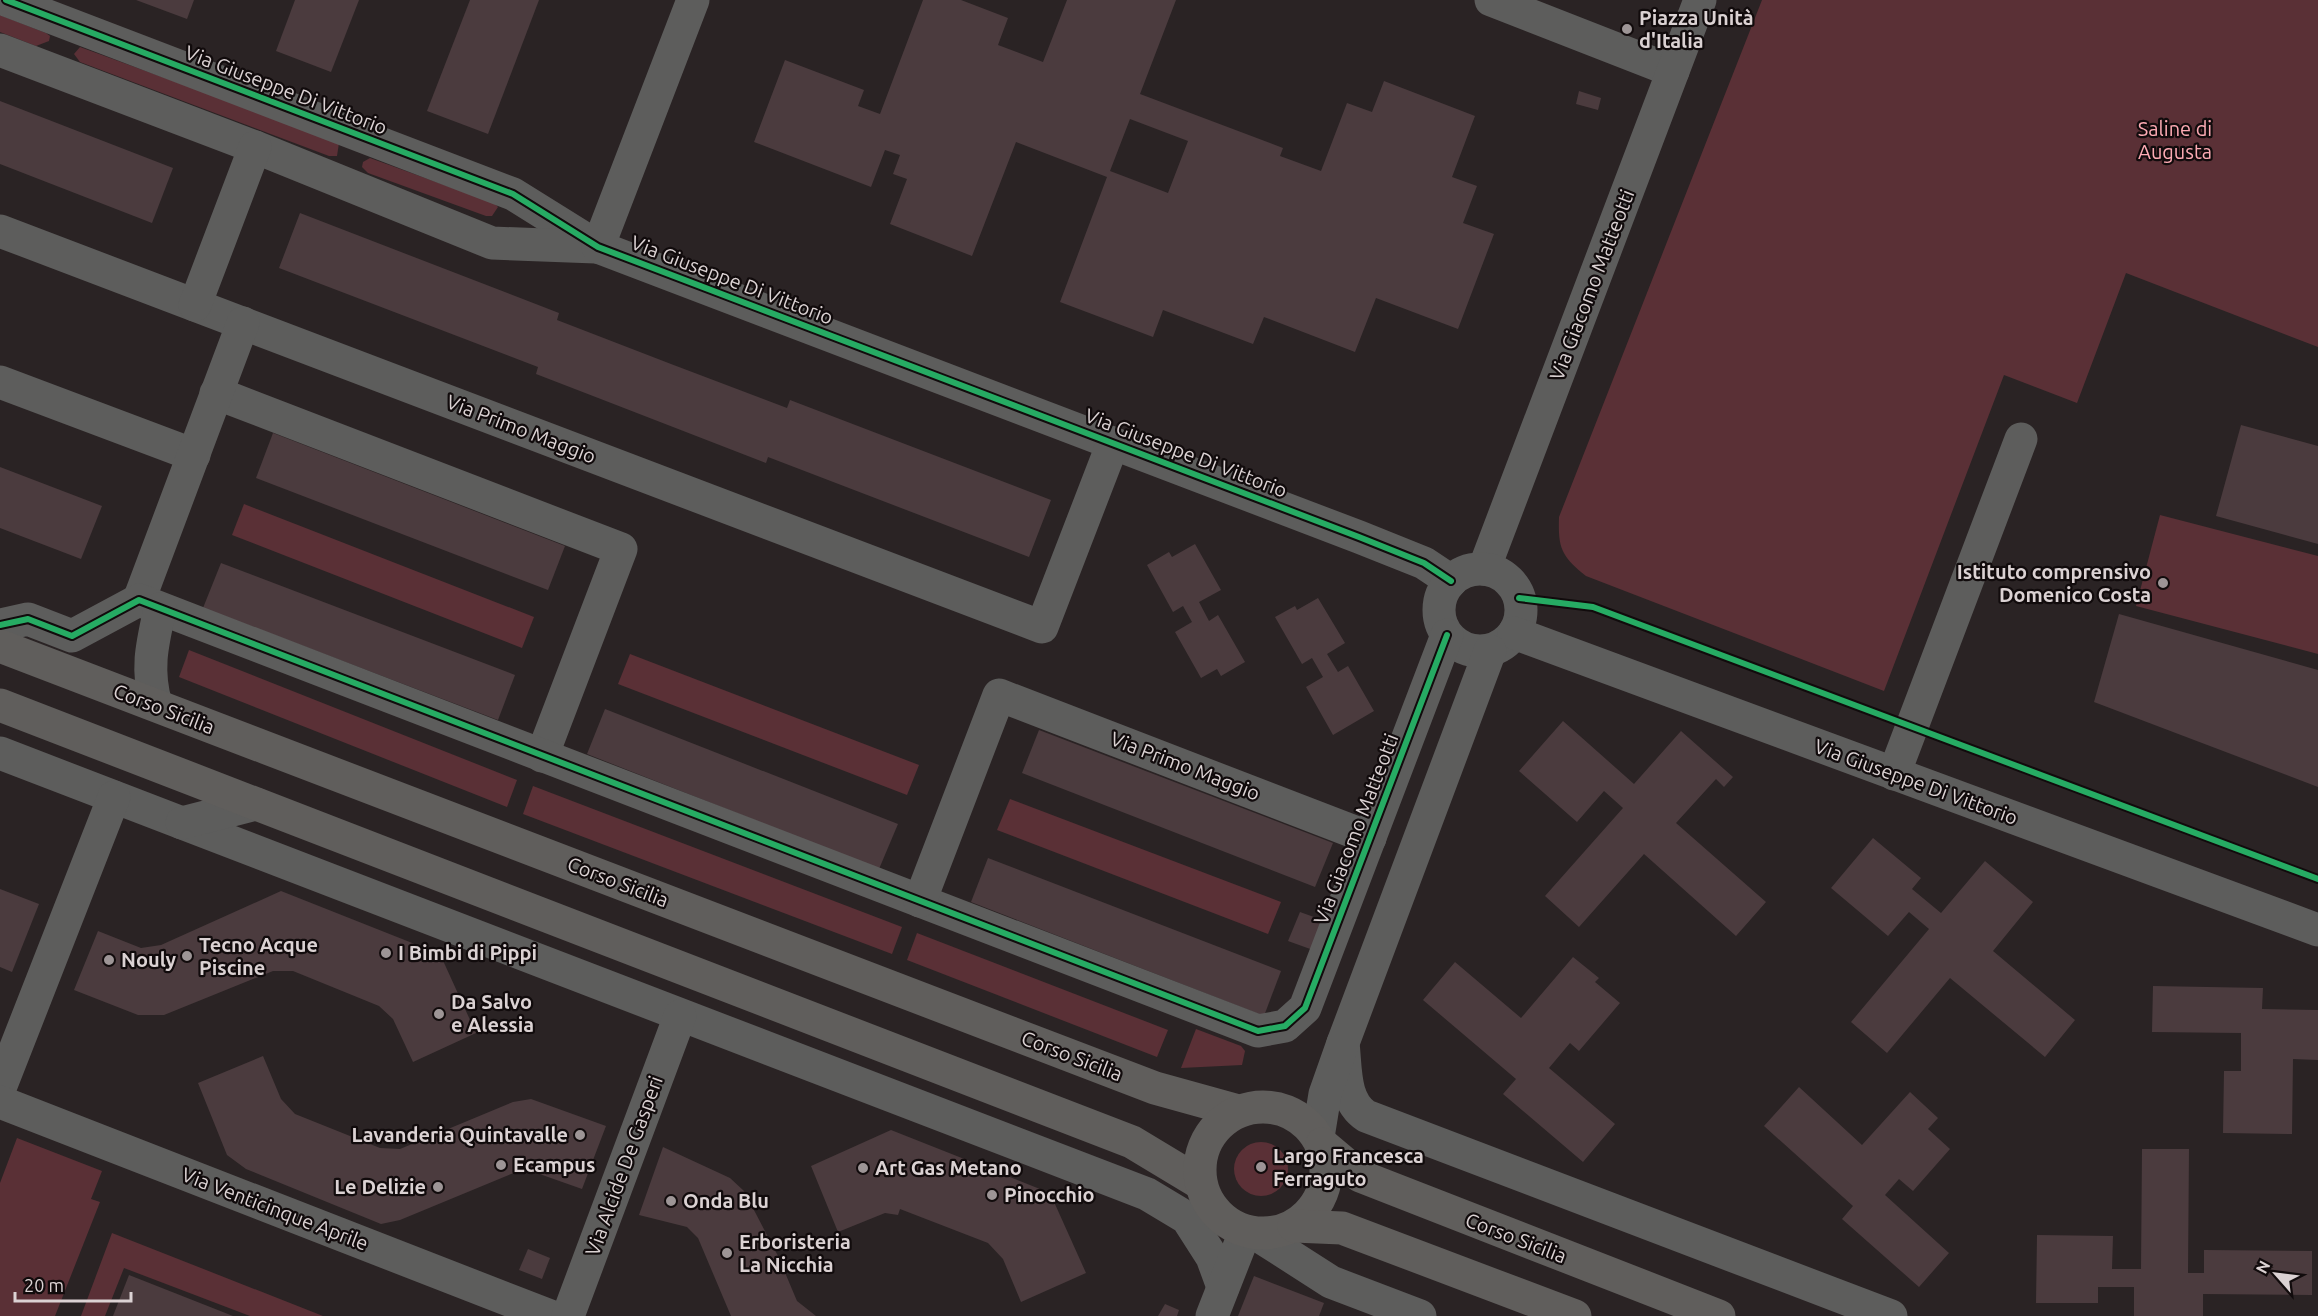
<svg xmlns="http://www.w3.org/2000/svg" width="2318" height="1316" font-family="Ubuntu,sans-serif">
<rect width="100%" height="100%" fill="#2a2324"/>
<g fill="#5a3036">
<path d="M1762 0H2318V347L2126 273 2077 403 2004 375 1884 691 1586 576C1561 556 1558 548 1559 517Z"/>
<polygon points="0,15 46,33 50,36 49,41 36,46 0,32"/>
<polygon points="80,47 335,140 339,143 337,156 329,156 80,62 74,54"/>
<polygon points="370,158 494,203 498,207 492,216 486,216 368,173 362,167 363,162"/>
<polygon points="244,504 534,617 522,648 232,535"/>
<polygon points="2160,515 2318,556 2318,654 2136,606"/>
<polygon points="189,650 517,780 507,807 179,677"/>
<polygon points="630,654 919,765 907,795 618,684"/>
<polygon points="533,786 902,927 892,954 523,814"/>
<polygon points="1010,799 1281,902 1268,934 997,830"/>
<polygon points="917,933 1168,1030 1157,1057 907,960"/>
<polygon points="1196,1029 1241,1046 1245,1051 1242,1065 1181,1068"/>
<polygon points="17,1138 102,1171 91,1199 100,1202 55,1316 0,1316 0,1183"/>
<circle cx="1261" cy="1169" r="27"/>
<polygon points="112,1233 323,1316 250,1316 124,1268 105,1316 81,1316"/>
</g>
<g fill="#4b3b3e" fill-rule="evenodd">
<polygon points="136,0 194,0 187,19"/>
<polygon points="295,0 359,0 331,72 276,51"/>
<polygon points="470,0 539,0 488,134 427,111"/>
<path d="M923 0H961L1008 18 998 45 1043 62 1067 0H1176L1140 94 1283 148 1280 156 1321 171 1347 103 1372 112 1384 81 1475 116 1452 177 1477 186 1463 223 1494 234 1458 329 1376 298 1355 352 1264 317 1253 344 1163 310 1153 337 1060 302 1107 177 1016 142 972 256 890 224 907 179 893 174 900 155 885 150 871 187 754 142 785 60 864 90 858 106 880 114ZM1130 119 1188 141 1168 193 1110 171Z"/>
<polygon points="1579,91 1601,98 1598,110 1576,104"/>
<polygon points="0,101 173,168 152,223 0,164"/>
<polygon points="300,213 559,313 557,320 671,364 787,408 790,400 1051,500 1029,557 768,457 766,463 593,396 536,374 538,367 279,268"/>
<polygon points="2241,425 2318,446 2318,544 2216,516"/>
<polygon points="273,433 565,546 548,590 256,478"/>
<polygon points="0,467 102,506 81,559 0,528"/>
<polygon points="1195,544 1221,590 1199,602 1209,621 1218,615 1245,662 1221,676 1217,669 1201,678 1175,632 1192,622 1183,606 1173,612 1147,565 1169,552 1172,557"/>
<polygon points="221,563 515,675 498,720 203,608"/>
<polygon points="1318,598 1345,643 1327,654 1338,672 1348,666 1374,711 1333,735 1306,687 1323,677 1312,658 1302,664 1275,617 1295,606 1297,610"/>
<polygon points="2119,614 2318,670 2318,787 2094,702"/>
<polygon points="605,709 898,824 879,869 587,754"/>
<polygon points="1563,721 1634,784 1681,731 1733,777 1724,787 1716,779 1676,823 1766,902 1736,936 1644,854 1579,927 1545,896 1623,808 1604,791 1577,822 1519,771"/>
<polygon points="1039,730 1333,843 1315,887 1022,773"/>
<polygon points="1873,838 1921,878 1912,889 1941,913 1985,861 2033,902 1993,951 2075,1020 2045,1057 1950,978 1887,1053 1851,1022 1929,929 1909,912 1888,936 1831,888"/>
<polygon points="988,858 1281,971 1264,1016 971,902"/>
<polygon points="0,889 39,904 12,972 0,967"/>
<polygon points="281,891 440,954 476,1033 413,1062 393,1019 379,1006 293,971 273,971 164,1015 138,1015 74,990 98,931 141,948 161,945"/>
<polygon points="1300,912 1325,921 1313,950 1288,941"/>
<polygon points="1573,957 1599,978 1595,982 1620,1003 1579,1051 1570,1043 1549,1068 1615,1124 1583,1162 1503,1094 1516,1079 1423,1000 1455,962 1521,1018"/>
<polygon points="2153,986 2263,988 2262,1009 2318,1010 2318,1060 2293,1059 2292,1134 2223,1133 2224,1071 2241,1071 2241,1033 2152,1032"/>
<polygon points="263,1056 281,1099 295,1114 380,1148 400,1149 513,1102 531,1099 606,1126 582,1189 531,1171 516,1172 400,1220 381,1224 246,1169 227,1155 198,1083"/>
<polygon points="1799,1087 1862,1145 1910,1092 1938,1118 1928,1129 1950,1149 1913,1191 1899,1179 1885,1195 1949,1253 1919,1287 1842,1219 1853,1206 1764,1126"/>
<polygon points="891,1130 1050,1193 1086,1273 1021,1302 1003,1259 988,1243 900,1209 898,1215 885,1213 838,1232 811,1166"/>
<polygon points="663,1147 730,1178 744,1191 778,1256 797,1301 816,1316 731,1316 698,1238 687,1227 639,1215"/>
<polygon points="2142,1149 2189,1149 2188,1273 2204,1273 2204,1250 2312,1251 2312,1295 2203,1294 2203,1316 2134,1316 2134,1287 2098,1287 2098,1303 2036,1303 2037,1235 2113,1236 2112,1269 2141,1269"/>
<polygon points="528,1249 550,1258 542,1279 519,1270"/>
<polygon points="129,1275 233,1316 113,1316"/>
<polygon points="1254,1276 1324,1303 1319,1316 1238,1316"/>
<polygon points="1165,1304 1179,1310 1177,1316 1158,1316"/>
</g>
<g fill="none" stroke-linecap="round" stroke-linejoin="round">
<g stroke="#5d5d5c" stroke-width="33">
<polyline points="6,0 513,194 598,247 1359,537 1424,563 1451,581"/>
<polyline points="1491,0 1673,71"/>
<polyline points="0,50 255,147 492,243 596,247"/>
<polyline points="0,231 1042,627 1113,443"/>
<polyline points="598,247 693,0"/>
<polyline points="195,305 255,147"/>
<polyline points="0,382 194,455"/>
<polyline points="216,393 621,549 542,756"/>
<polyline points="1484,569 1700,0"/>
<circle cx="1480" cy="610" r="41"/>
<polyline points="139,600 243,323"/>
<polyline points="0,625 28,619 72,636 139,600 1258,1031 1285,1026 1305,1008 1447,635"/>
<polyline points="1514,633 2318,930"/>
<path d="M156 705C146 669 152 645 160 609"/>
<polyline points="0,753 1147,1194 1187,1218 1212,1257 1223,1287"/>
<polyline points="1894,774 2021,439"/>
<polyline points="182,823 256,804"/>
<polyline points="920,901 999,695 1370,838"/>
<path d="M1343 1043C1346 1068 1343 1101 1366 1116L1891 1316"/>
<polyline points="0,1088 114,797"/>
<polyline points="0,1102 550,1316"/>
<polyline points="1318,1137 1325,1094 1343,1043 1490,651"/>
<polyline points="1256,1234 1331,1282 1420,1316"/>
<polyline points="568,1316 680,1016"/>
<polyline points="1212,1316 1245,1232"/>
</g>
<g stroke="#605e5c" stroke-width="33">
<polyline points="0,646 1155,1088 1238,1111"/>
<polyline points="0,705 1132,1142 1200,1183"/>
<circle cx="1263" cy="1170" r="63"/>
<polyline points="1322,1144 1360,1176 1719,1316"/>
<polyline points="1294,1226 1342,1228 1575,1316"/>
</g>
<g stroke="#110b0c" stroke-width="10">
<g id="cycleway">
<polyline points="6,0 513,194 598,247 1359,537 1424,563 1451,581"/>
<polyline points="1519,598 1593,607 2318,879"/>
<polyline points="0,625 28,619 72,636 139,600 1258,1031 1285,1026 1305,1008 1447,635"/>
</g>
</g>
<use href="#cycleway" stroke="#26ab63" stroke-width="6"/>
</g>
<g fill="#9d9596" stroke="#110b0c" stroke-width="2">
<circle cx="1627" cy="29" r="6"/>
<circle cx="2163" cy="583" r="6"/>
<circle cx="386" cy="953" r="6"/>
<circle cx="187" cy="956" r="6"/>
<circle cx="109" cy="960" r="6"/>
<circle cx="439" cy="1014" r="6"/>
<circle cx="580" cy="1135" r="6"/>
<circle cx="501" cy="1165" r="6"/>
<circle cx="1261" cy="1167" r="6"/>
<circle cx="863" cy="1168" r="6"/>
<circle cx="438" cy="1187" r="6"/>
<circle cx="992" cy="1195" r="6"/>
<circle cx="671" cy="1201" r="6"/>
<circle cx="727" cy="1253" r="6"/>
</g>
<g text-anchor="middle" stroke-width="4.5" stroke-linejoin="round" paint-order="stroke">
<g font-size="20" font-weight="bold" fill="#dbd2d3" stroke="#110b0c" text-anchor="start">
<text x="1639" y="25">Piazza Unità<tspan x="1639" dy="23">d'Italia</tspan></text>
<text x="2151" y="579" text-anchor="end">Istituto comprensivo<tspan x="2151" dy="23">Domenico Costa</tspan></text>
<text x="199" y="952">Tecno Acque<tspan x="199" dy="23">Piscine</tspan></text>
<text x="398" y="960">I Bimbi di Pippi</text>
<text x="121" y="967">Nouly</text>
<text x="451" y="1009">Da Salvo<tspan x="451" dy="23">e Alessia</tspan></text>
<text x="568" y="1142" text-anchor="end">Lavanderia Quintavalle</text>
<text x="1273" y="1163">Largo Francesca<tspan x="1273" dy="23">Ferraguto</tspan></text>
<text x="513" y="1172">Ecampus</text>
<text x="875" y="1175">Art Gas Metano</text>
<text x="426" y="1194" text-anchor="end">Le Delizie</text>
<text x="1004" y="1202">Pinocchio</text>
<text x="683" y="1208">Onda Blu</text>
<text x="739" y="1249">Erboristeria<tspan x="739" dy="23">La Nicchia</tspan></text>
</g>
<g font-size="20" fill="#dbd2d3" stroke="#110b0c">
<text transform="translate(286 90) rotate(21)" y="7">Via Giuseppe Di Vittorio</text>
<text transform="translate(732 280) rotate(21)" y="7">Via Giuseppe Di Vittorio</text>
<text transform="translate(1592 285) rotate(-69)" y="7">Via Giacomo Matteotti</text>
<text transform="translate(521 429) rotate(21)" y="7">Via Primo Maggio</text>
<text transform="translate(1186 453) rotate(21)" y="7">Via Giuseppe Di Vittorio</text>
<text transform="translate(164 709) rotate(21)" y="7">Corso Sicilia</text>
<text transform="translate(1185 766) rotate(21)" y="7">Via Primo Maggio</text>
<text transform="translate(1916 782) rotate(20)" y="7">Via Giuseppe Di Vittorio</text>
<text transform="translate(1356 829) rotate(-69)" y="7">Via Giacomo Matteotti</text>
<text transform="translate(618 882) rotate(21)" y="7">Corso Sicilia</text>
<text transform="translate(1072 1056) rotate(21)" y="7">Corso Sicilia</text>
<text transform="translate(624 1166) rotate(-70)" y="7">Via Alcide De Gasperi</text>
<text transform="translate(275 1209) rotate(21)" y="7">Via Venticinque Aprile</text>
<text transform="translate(1516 1238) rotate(21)" y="7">Corso Sicilia</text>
</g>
<g font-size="20" fill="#fdabb4" stroke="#110b0c">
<text x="2175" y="136">Saline di<tspan x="2175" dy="23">Augusta</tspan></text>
</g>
</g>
<g transform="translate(2276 1274) rotate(298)" stroke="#110b0c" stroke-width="4.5" paint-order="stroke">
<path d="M0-4.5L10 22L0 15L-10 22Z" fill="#dbd2d3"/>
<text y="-9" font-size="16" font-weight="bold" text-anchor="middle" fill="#dbd2d3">N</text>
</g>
<path d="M15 1292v9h116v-9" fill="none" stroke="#dbd2d3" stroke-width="3"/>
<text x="24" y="1292" font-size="18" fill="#dbd2d3" stroke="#110b0c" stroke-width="4.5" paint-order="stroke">20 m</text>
</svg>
